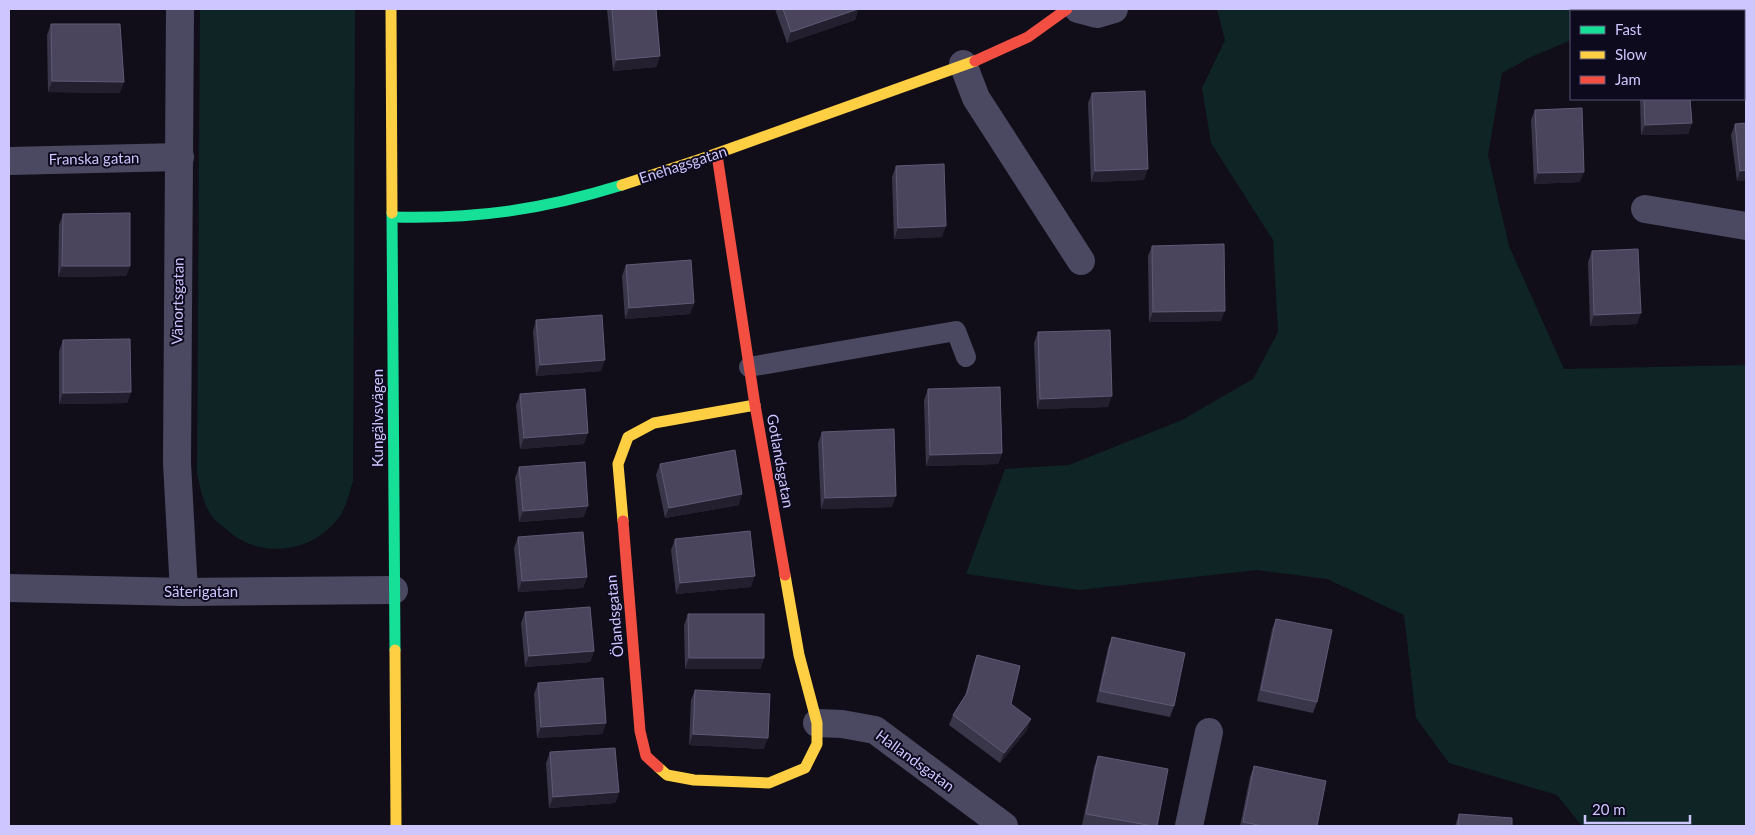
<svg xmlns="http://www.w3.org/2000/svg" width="1755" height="835" font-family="Lato,sans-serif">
<rect width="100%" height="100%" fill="#110e19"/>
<g fill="#0e2425">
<path d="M200 9H355L353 481C349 494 346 509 337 520 309 554 258 559 226 529 221 525 215 521 212 516 203 504 200 487 197 473Z"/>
<polygon points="1217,9 1629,9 1628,11 1571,11 1571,40 1529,58 1502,73 1488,155 1509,246 1564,369 1746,365 1746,826 1582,826 1557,795 1449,763 1416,718 1404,615 1327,579 1257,570 1079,590 966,574 1005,469 1069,465 1182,420 1253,379 1278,332 1273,240 1211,143 1202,88 1225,40"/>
</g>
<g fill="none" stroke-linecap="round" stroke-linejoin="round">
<polyline stroke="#4b4962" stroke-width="20" points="749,367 956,331 966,357"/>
<g stroke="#4b4962" stroke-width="28">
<polyline points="180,9 177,463 184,592"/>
<polyline points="1078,9 1097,14 1114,9"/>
<polyline points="963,64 976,98 1081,261"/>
<polyline points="9,161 180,157"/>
<polyline points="1645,209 1746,226"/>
<polyline points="9,588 184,592 394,590"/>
<polyline points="817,723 842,724 875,730 1004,826"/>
<polyline points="1189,826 1209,732"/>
</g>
<g stroke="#16e098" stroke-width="11">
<polyline points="392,213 395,650"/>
<path d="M393 217C477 219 541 210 622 185"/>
</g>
<g stroke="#ffcf43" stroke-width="11">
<polyline points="391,9 392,213"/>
<polyline points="622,185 704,158 975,61"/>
<polyline points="623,521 618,464 628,437 654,423 755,405"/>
<polyline points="395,650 396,826"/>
<polyline points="658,767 667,775 694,780 769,783 805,768 817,744 817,723 799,655 785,575"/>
</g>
<g stroke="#f24e42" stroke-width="11">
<polyline points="975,61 1028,37 1067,9"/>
<polyline points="717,155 755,405 785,575"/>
<polyline points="623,521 640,731 646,756 658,767"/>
</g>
</g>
<g fill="#3a364a">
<polygon points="607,9 656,9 660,56 656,67 613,71"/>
<polygon points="775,9 858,9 855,20 787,43"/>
<polygon points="51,24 120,93 48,92 47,35"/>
<polygon points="1092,93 1144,180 1091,182 1088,103"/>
<polygon points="1640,99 1690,99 1692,123 1688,134 1641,135"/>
<polygon points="1535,110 1580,182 1534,184 1531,120"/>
<polygon points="1746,123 1746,180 1737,181 1731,135 1735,124"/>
<polygon points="896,166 942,237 894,239 892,177"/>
<polygon points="63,214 130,266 126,276 58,277 59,225"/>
<polygon points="1152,246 1221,321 1149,322 1148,256"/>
<polygon points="1592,251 1637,324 1590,326 1588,262"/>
<polygon points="626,265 694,303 690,314 625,319 622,276"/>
<polygon points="536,320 601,371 536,376 533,331"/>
<polygon points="1038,332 1108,407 1037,409 1034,343"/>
<polygon points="63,340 131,392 127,403 59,404 59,351"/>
<polygon points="928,389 1002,453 998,464 926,466 924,400"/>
<polygon points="520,394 584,444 520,449 516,405"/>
<polygon points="822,432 892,507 821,509 818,443"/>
<polygon points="660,464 739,505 665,518 656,475"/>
<polygon points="519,467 584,517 519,522 515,478"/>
<polygon points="518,537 587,577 583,588 518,592 514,548"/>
<polygon points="675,539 751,587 676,594 671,550"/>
<polygon points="525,612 594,651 590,662 525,667 521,623"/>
<polygon points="688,614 764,658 760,669 685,669 684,625"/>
<polygon points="1276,619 1317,702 1313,713 1257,701 1272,629"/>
<polygon points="1112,637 1174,706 1170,717 1096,702 1108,648"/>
<polygon points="977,655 1011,704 1027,730 1000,763 949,725 953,715 965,696 973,666"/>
<polygon points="538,683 606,723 602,734 537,738 534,694"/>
<polygon points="695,690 764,749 689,745 691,700"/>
<polygon points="550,752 619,792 615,803 549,808 546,763"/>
<polygon points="1098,756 1157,826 1089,826 1082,825 1094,767"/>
<polygon points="1254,766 1317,826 1240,826 1250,777"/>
<polygon points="1459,814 1512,826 1455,826"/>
</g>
<g fill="#231f2e">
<polygon points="858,9 855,20 787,43 791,32"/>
<polygon points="660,56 656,67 613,71 616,60"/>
<polygon points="52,81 124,82 120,93 48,92"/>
<polygon points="1692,123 1688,134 1641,135 1645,125"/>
<polygon points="1148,169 1144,180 1091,182 1095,171"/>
<polygon points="1746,170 1746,180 1737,181 1740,171"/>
<polygon points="1584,172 1580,182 1534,184 1538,173"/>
<polygon points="946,226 942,237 894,239 898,228"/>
<polygon points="62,266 130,266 126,276 58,277"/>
<polygon points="694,303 690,314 625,319 629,308"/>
<polygon points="1225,311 1221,321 1149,322 1153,312"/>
<polygon points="1641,313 1637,324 1590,326 1594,315"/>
<polygon points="605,360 601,371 536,376 540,365"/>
<polygon points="131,392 127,403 59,404 63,393"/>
<polygon points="1112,396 1108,407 1037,409 1040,399"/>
<polygon points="588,433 584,444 520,449 524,438"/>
<polygon points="1002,453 998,464 926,466 930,455"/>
<polygon points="742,494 739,505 665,518 669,508"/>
<polygon points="896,496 892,507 821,509 825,498"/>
<polygon points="588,506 584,517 519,522 523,511"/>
<polygon points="755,576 751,587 676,594 680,583"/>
<polygon points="587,577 583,588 518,592 522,581"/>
<polygon points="594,651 590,662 525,667 529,656"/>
<polygon points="689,658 764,658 760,669 685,669"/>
<polygon points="1031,719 1027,730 1000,763 1004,753"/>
<polygon points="606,723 602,734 537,738 541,727"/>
<polygon points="693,734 768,738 764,749 689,745"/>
<polygon points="619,792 615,803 549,808 553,797"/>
</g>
<g fill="#4a455d" stroke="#5f5a76">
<polygon points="612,9 656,9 660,56 616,60"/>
<polygon points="783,9 858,9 791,32"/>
<polygon points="51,24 120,24 124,82 52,81"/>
<polygon points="1145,91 1148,169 1095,171 1092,93"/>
<polygon points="1644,99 1690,99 1692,123 1645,125"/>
<polygon points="1582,108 1584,172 1538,173 1535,110"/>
<polygon points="1746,123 1746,170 1740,171 1735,124"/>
<polygon points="944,164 946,226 898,228 896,166"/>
<polygon points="130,213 130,266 62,266 63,214"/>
<polygon points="1224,244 1225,311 1153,312 1152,246"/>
<polygon points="1638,249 1641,313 1594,315 1592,251"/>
<polygon points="691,260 694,303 629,308 626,265"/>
<polygon points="602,315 605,360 540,365 536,320"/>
<polygon points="1110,330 1112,396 1040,399 1038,332"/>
<polygon points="130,339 131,392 63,393 63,340"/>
<polygon points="1000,387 1002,453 930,455 928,389"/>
<polygon points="585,389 588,433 524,438 520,394"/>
<polygon points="894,429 896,496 825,498 822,432"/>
<polygon points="735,450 742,494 669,508 660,464"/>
<polygon points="585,462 588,506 523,511 519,467"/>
<polygon points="750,531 755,576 680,583 675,539"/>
<polygon points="583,532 587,577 522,581 518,537"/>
<polygon points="590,607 594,651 529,656 525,612"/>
<polygon points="688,614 764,614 764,658 689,658"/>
<polygon points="1276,619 1332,630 1317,702 1261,690"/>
<polygon points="1112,637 1185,653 1174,706 1100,691"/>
<polygon points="977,655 1020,666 1011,704 1031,719 1004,753 953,715 967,693"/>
<polygon points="603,678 606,723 541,727 538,683"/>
<polygon points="695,690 770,694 768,738 693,734"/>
<polygon points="615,748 619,792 553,797 550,752"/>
<polygon points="1098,756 1168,769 1157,826 1153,826 1086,814"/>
<polygon points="1254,766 1326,781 1317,826 1263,826 1243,822"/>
<polygon points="1459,814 1512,818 1512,826 1458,826"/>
</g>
<g text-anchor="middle" stroke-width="4" stroke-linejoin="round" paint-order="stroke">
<g font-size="15" fill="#cec6ff" stroke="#0e0a1d">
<text transform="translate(94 159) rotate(-1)" y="5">Franska gatan</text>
<text transform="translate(683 165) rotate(-18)" y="5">Enehagsgatan</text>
<text transform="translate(178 301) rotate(-89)" y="5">Vänortsgatan</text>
<text transform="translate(378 418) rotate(-90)" y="5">Kungälvsvägen</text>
<text transform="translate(780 461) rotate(80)" y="5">Gotlandsgatan</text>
<text x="201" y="597">Säterigatan</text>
<text transform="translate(615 616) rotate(-95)" y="5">Ölandsgatan</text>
<text transform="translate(915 761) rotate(36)" y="5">Hallandsgatan</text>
</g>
</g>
<rect width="1755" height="835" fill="none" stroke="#cec6ff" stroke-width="20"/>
<rect x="1570" y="10" width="175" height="90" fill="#0e0a1d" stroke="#5b5577"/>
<rect x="1580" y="26" width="25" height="8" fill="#16e098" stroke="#5b5577"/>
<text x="1615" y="35" font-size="15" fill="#cec6ff">Fast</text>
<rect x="1580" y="51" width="25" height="8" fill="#ffcf43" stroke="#5b5577"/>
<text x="1615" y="60" font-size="15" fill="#cec6ff">Slow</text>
<rect x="1580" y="76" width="25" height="8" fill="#f24e42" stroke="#5b5577"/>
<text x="1615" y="85" font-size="15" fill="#cec6ff">Jam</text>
<path d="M1585 815v8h105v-8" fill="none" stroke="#cec6ff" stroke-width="2.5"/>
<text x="1592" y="815" font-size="15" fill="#cec6ff" stroke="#0e0a1d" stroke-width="4" paint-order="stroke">20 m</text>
</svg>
